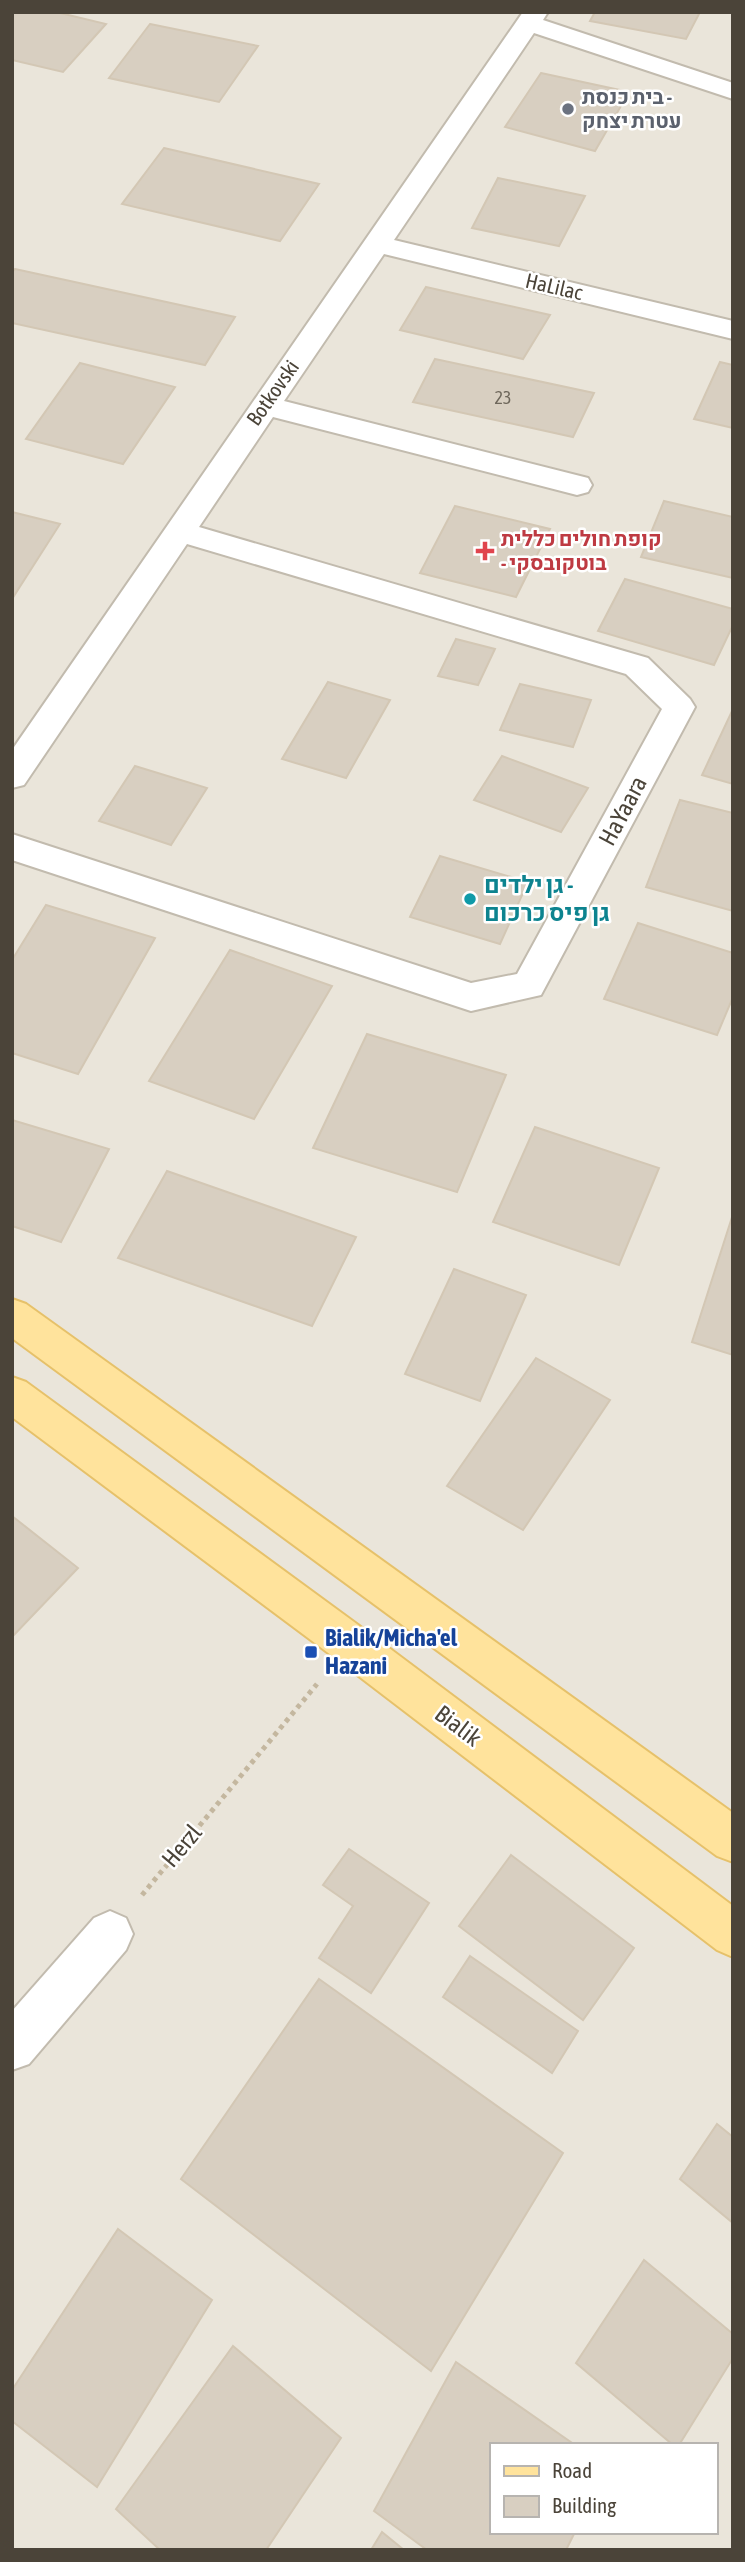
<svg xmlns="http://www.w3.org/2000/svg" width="745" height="2562" font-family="'Asap Condensed',Heebo,sans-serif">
<rect width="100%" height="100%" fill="#f6f3ec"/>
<path fill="#eae5da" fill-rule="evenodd" d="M12 12H733V2550H12ZM491 2445H715V2532H491Z"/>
<g fill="#d8cfc1" stroke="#d3c7b4" stroke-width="2">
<polygon points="12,12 56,12 106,24 63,72 12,60"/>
<polygon points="595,12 700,12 686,39 590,21"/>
<polygon points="150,24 258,46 219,102 109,78"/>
<polygon points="541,73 629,92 595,151 505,127"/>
<polygon points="164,148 319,184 280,241 122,204"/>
<polygon points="498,178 585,196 559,246 472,228"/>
<polygon points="15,269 235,317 205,365 12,323 12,272"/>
<polygon points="426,287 550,315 523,359 400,330"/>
<polygon points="435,359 594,393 573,437 413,402"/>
<polygon points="720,362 733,365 733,428 694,419"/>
<polygon points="80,363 175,387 123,464 26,439"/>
<polygon points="664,501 733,517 733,578 641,557"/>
<polygon points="455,506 550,529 516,597 420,573"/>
<polygon points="12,512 60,524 12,599"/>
<polygon points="625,579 733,609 733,625 714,665 598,631"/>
<polygon points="456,639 495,649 478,685 438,676"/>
<polygon points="328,682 390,700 346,778 282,759"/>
<polygon points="520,684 591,700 573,747 500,730"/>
<polygon points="733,709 733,784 702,775"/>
<polygon points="502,756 588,788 561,832 474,800"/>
<polygon points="135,766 207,788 171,845 99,821"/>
<polygon points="680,800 733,813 733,911 646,887"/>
<polygon points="440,856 528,882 500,944 410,917"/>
<polygon points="46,905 155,938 78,1074 12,1053 12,960"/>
<polygon points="638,923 733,953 733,997 717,1035 604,999"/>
<polygon points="230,950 332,986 254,1119 149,1081"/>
<polygon points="367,1034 506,1075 457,1192 313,1148"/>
<polygon points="12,1120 109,1149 61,1242 12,1226"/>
<polygon points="535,1127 659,1168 619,1265 493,1222"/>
<polygon points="167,1171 356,1237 312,1326 118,1258"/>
<polygon points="733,1214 733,1355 692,1342"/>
<polygon points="454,1269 526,1295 480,1401 405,1374"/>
<polygon points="536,1358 610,1400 523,1530 447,1486"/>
<polygon points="12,1516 78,1568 12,1637"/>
<polygon points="349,1849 429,1903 371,1993 319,1958 353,1906 323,1885"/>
<polygon points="511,1855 634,1948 583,2020 459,1926"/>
<polygon points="470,1956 578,2031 552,2073 443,1997"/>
<polygon points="319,1979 563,2153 431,2371 181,2179"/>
<polygon points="717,2124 733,2137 733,2223 680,2179"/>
<polygon points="118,2229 212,2300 97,2487 12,2421 12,2390"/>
<polygon points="644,2260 733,2334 733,2358 679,2445 673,2445 576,2363"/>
<polygon points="233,2346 341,2438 266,2550 160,2550 116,2509"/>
<polygon points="456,2362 575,2445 491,2445 491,2532 575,2532 566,2550 427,2550 374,2511"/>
<polygon points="382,2532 404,2550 371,2550"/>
</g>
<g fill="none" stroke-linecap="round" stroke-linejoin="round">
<g stroke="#c2bbae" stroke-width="4">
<g id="minor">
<polygon points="523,12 548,12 543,20 733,83 733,99 534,33 394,240 733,321 733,339 384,254 284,401 588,478 592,485 588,492 577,495 273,417 199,527 648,658 690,699 695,707 541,995 471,1011 12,860 12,834 471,983 517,974 662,709 626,674 187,544 24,785 12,788 12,750"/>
<polygon points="110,1911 126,1918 133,1934 126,1950 29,2064 12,2070 12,2011 94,1918"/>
</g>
</g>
<g stroke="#e6c16a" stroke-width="4">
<g id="major">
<polygon points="12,1299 26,1304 733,1813 733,1862 717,1856 12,1338"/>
<polygon points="12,1377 26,1382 365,1630 733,1906 733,1957 717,1950 335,1658 12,1417"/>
</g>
</g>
<polyline stroke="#c4b79f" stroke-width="5" stroke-dasharray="4.5 4.5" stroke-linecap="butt" points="142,1895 317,1684"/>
<use href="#minor" fill="#fff" fill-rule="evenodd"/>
<use href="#major" fill="#ffe39c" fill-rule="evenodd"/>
</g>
<circle fill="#6b7280" stroke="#fff" stroke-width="2.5" cx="568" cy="109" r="7"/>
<path fill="#e0444e" stroke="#fff" stroke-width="2.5" d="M481.5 540.5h7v7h7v7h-7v7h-7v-7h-7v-7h7z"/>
<circle fill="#0f9aa8" stroke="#fff" stroke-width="2.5" cx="470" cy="899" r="7"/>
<rect fill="#1a4fb4" stroke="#fff" stroke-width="2.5" x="304" y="1645" width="14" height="14" rx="3.5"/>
<g text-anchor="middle" stroke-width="5" stroke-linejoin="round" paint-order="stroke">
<g font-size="18" fill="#6e675b">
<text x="503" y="404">23</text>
</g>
<g font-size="21" font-weight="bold" fill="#5b616d" stroke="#fff" text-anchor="start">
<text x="582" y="104">בית כנסת -<tspan x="582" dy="24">עטרת יצחק</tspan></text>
</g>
<g font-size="21" fill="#4b4439" stroke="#fff">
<text transform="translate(554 287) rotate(13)" y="7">HaLilac</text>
<text transform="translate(273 393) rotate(-55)" y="7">Botkovski</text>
</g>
<g font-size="21" font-weight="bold" fill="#be3a42" stroke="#fff" text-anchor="start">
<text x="501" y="546">קופת חולים כללית<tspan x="501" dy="24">- בוטקובסקי</tspan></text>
</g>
<g font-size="24" fill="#4b4439" stroke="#fff">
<text transform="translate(623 811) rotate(-62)" y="8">HaYaara</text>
<text transform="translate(458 1726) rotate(37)" y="8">Bialik</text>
<text transform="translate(182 1846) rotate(-50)" y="8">Herzl</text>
</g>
<g font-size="24" font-weight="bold" fill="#0d838f" stroke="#fff" text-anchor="start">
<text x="484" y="893">גן ילדים -<tspan x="484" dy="28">גן פיס כרכום</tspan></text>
</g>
<g font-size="24" font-weight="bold" fill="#164399" stroke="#fff" text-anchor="start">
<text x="325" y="1646">Bialik/Micha'el<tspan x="325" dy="28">Hazani</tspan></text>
</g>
</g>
<rect width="745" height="2562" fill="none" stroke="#4b4439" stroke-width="28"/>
<rect x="490" y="2443" width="228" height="91" fill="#ffffff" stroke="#b7b4b0" stroke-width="2"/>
<rect x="504" y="2466" width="35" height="10" fill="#ffe39c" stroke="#b7b4b0" stroke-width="2"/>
<text x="552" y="2478" font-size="21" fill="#4b4439">Road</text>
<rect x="504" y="2496" width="35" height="21" fill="#d8cfc1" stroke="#b7b4b0" stroke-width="2"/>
<text x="552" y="2513" font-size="21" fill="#4b4439">Building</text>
</svg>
